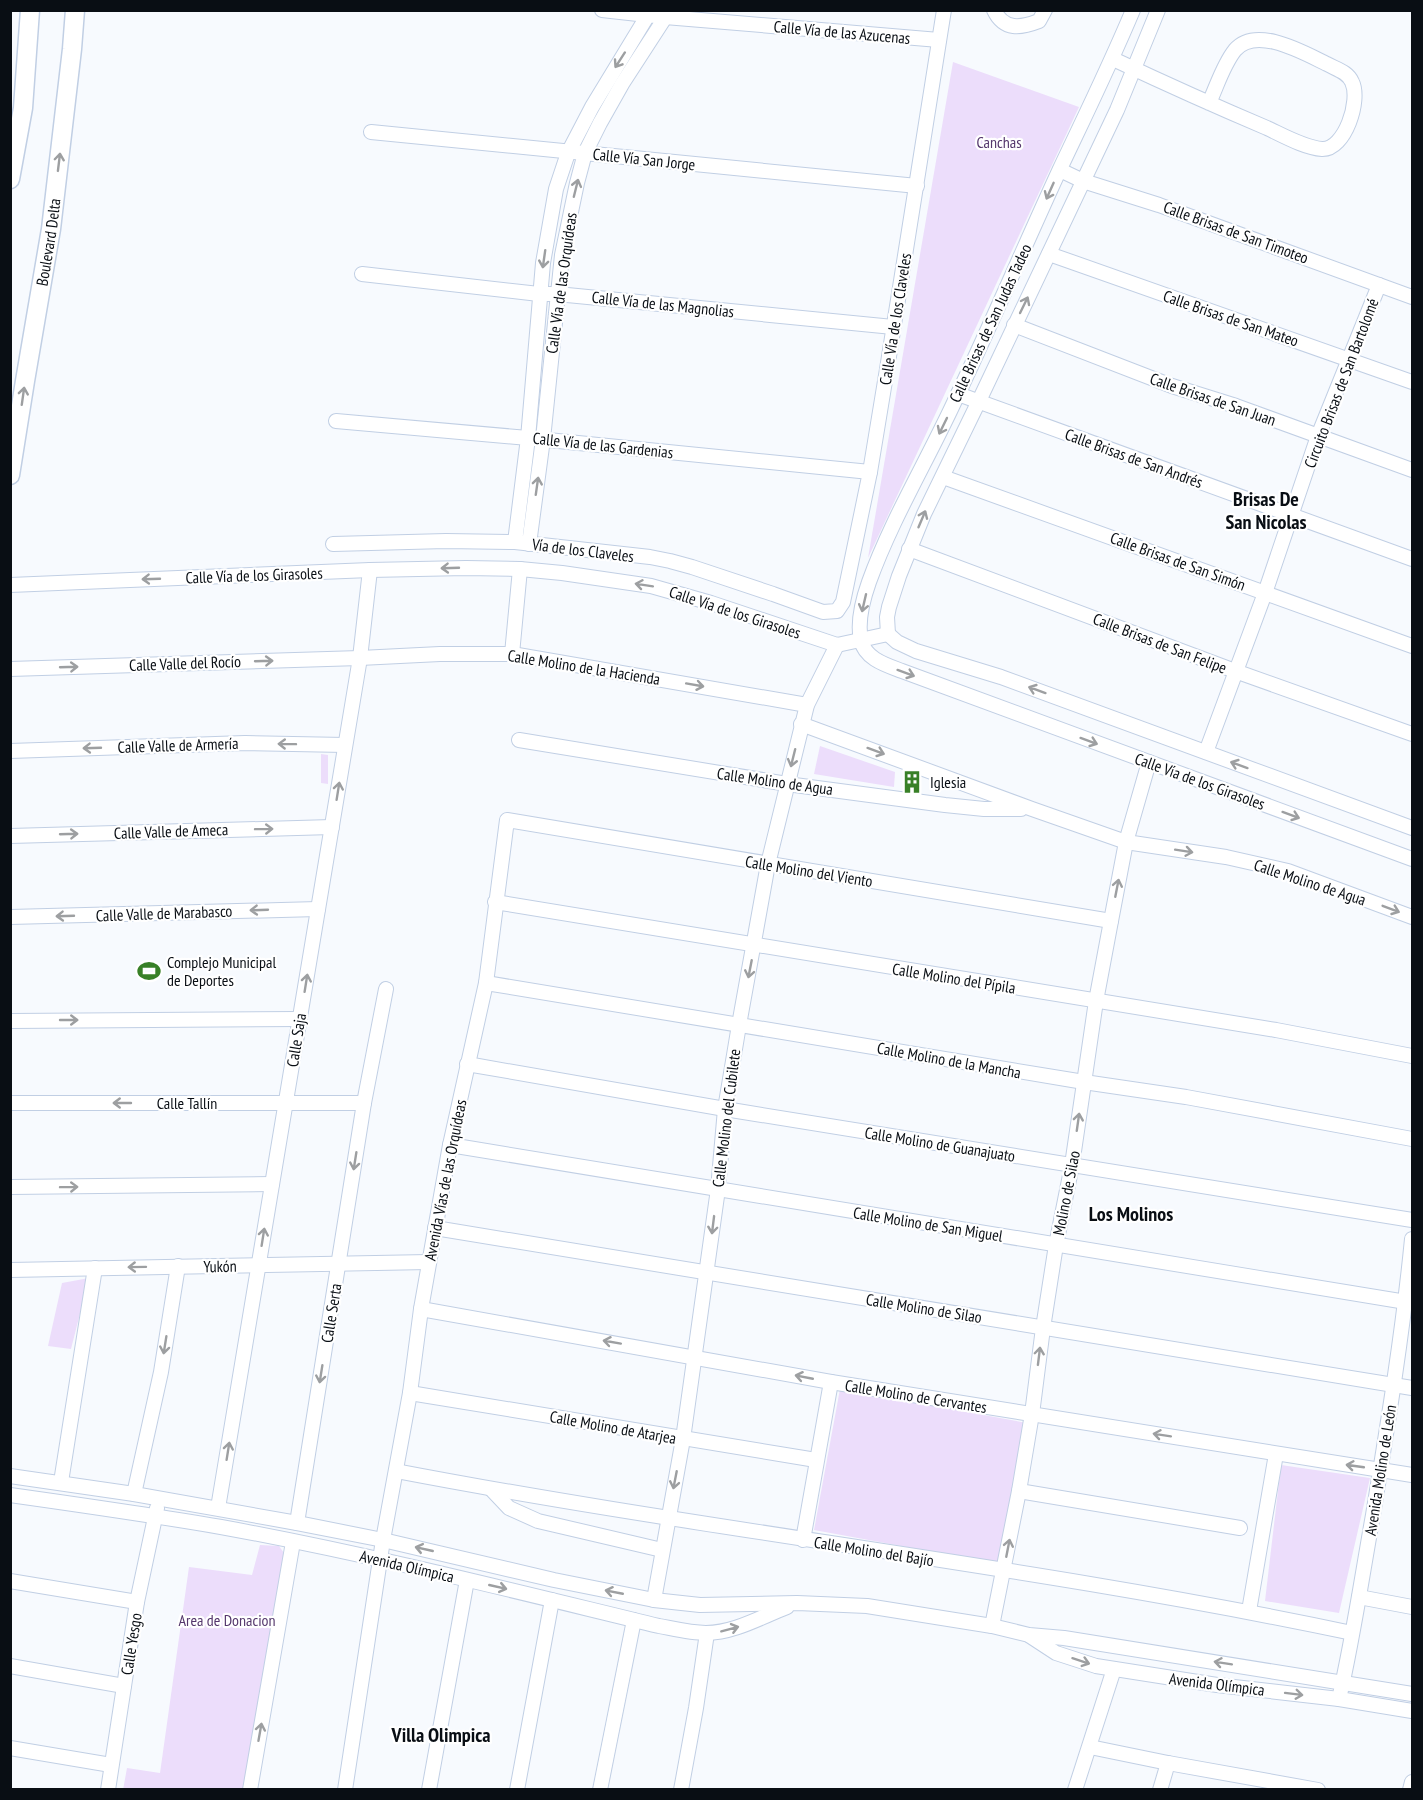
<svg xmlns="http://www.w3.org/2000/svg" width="1423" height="1800" font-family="'PT Sans Narrow',sans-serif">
<rect width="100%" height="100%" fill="#f7fafe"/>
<g fill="#ecddfb">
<polygon points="953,62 1079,107 868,558"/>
<polygon points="820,746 895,772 894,787 814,774"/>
<polygon points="321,754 328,755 328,784 321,783"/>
<polygon points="89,1278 71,1349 48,1346 62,1283"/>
<polygon points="840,1389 1027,1423 1000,1564 814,1530"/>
<polygon points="1281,1465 1370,1478 1339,1613 1265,1601"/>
<polygon points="260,1545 279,1546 284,1553 283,1558 244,1789 123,1790 127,1768 160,1773 189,1567 252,1575"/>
</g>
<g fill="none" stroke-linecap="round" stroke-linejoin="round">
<g stroke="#c1cfe4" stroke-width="16">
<g id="minor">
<polyline points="602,10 665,17 939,40"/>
<path d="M994 10C1004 31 1021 28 1039 21L1045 10"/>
<path d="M1133 10C1110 65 1084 118 1059 171 1025 245 993 320 958 394 930 456 892 518 869 582 863 599 857 622 861 640 865 659 886 665 902 671L1412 859"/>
<path d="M1113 59C1164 83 1215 106 1267 128 1282 135 1305 148 1322 149 1345 150 1361 100 1352 82 1348 72 1336 69 1327 64 1304 53 1256 25 1235 50 1223 65 1217 86 1209 103"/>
<polyline points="371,132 917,186"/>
<polyline points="1060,170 1083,181 1159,205 1412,297"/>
<polyline points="1049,254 1412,382"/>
<polyline points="362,274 539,294 557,294 893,327"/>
<polyline points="1014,325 1172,386 1236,406 1412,470"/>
<polyline points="958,394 1412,559"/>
<polyline points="336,421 528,438 870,472"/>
<polyline points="943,477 1412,646"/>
<polyline points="515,542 528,438 543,263 556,189 568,153 592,107 651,10"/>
<polyline points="333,544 446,541 515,542 650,557 670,561 692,567 773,594 823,612 837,611 843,602 870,472 887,369 944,10"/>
<polyline points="529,544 543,439 562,255 577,183 585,153 600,123 622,84 670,10"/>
<polyline points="909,549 1235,671 1412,734"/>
<polyline points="10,585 370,570 466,568 520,569 562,573 651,586 711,603 837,645 888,634"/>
<polyline points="888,634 887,617 889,607 899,576 924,514 978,403 1117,110 1158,10"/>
<polyline points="888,634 897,642 916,651 1001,677 1412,828"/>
<polyline points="512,654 520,569"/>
<polyline points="10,669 360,658 440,654 512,654 807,705"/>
<polyline points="801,724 1032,809 1126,842 1226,857 1288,871 1412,917"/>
<polyline points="519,740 787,784 945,805 984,809 1021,809"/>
<polyline points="10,751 245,743 345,745"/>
<polyline points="1206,752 1265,593 1318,436 1379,285"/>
<polyline points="10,836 332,827"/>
<polyline points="495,902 1276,1030 1412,1056"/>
<polyline points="10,917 318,909"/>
<polyline points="486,983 1084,1082 1186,1097 1412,1139"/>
<polyline points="10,1021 300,1019"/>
<polyline points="467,1064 725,1109 1412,1220"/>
<polyline points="10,1103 364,1103"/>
<polyline points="450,1145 1406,1302"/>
<polyline points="10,1187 272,1184"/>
<polyline points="435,1228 1412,1388"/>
<polyline points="10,1270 429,1262"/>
<polyline points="421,1309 831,1382 1412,1475"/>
<polyline points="410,1393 816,1460"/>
<path d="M396 1471C714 1532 1036 1566 1352 1633"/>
<polyline points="10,1476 134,1494 297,1523 383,1540 554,1580 654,1600 700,1605 797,1603 867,1606 992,1626 1029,1635 1064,1638 1412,1694"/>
<polyline points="61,1482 95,1268"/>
<polyline points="491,1489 509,1508 538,1521 662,1550"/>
<polyline points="1019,1491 1240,1528"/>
<polyline points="134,1494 161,1372 178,1266"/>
<path d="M10 1495C81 1505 151 1515 221 1527 369 1554 514 1591 659 1626 675 1629 691 1633 706 1633 734 1633 761 1617 787 1607"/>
<polyline points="218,1508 360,658 370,570"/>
<polyline points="297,1523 364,1103 386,989"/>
<polyline points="803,1540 831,1382"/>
<polyline points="10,1581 137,1602"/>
<polyline points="1359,1597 1412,1607"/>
<polyline points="654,1600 683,1439 718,1189 725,1109 739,1025 768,864 807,705 837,645"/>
<polyline points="1249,1611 1276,1454"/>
<polyline points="992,1626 1019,1491 1032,1414 1043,1328 1056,1245 1072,1165 1096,1001 1111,921 1126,842 1149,762"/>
<polyline points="1030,1636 1056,1653 1096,1666 1217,1685 1339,1699 1412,1711"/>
<polyline points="10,1666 124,1686"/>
<path d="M1339 1699C1353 1639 1362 1576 1373 1515 1388 1423 1403 1331 1412 1239"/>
<polyline points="1090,1747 1168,1763 1318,1790"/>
<polyline points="10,1748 111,1765"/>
<polyline points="108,1790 137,1602 157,1508"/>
<polyline points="250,1790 293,1542"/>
<polyline points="345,1790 383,1540 410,1393 421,1309 450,1145 486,983 507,820 1111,921"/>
<polyline points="429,1790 467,1580"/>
<polyline points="517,1790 552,1600"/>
<polyline points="600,1790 634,1620"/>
<polyline points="681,1790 696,1708 707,1633"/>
<polyline points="1075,1790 1114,1669"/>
<polyline points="1160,1790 1168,1763"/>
<polyline points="1410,1790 1412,1782"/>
</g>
</g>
<g stroke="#c1cfe4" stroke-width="21">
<g id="major">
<polyline points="10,179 23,108 30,10"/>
<path id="s1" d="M10 475 25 381 51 229 72 49 75 10"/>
</g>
</g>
<use href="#minor" stroke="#fff" stroke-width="14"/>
<use href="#major" stroke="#fff" stroke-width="18"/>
</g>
<defs><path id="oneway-shaft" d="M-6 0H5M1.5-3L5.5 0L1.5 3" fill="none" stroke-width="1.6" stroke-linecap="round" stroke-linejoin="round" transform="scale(1.5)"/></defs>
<g stroke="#9d9fa1">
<use href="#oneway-shaft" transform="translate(620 60) rotate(123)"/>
<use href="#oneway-shaft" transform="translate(59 162) rotate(-83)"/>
<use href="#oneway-shaft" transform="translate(576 188) rotate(-76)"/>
<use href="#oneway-shaft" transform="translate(1050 191) rotate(114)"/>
<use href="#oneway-shaft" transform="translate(544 259) rotate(98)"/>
<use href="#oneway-shaft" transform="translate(1024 305) rotate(-64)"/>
<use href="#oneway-shaft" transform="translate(23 396) rotate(-82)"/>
<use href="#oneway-shaft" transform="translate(943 426) rotate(116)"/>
<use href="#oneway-shaft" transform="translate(537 486) rotate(-82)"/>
<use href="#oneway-shaft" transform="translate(922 519) rotate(-67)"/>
<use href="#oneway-shaft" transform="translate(450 568) rotate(178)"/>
<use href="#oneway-shaft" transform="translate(151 579) rotate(178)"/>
<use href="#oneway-shaft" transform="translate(644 585) rotate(-171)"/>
<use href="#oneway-shaft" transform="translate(864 603) rotate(103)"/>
<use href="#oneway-shaft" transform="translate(264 661) rotate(-2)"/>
<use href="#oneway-shaft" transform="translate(69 667) rotate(-2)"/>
<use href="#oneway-shaft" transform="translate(906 673) rotate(20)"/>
<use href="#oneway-shaft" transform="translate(695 685) rotate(10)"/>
<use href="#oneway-shaft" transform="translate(1037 690) rotate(-160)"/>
<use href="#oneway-shaft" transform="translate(1089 741) rotate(20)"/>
<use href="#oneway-shaft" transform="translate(287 744) rotate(-179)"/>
<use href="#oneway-shaft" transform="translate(92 748) rotate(178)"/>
<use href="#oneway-shaft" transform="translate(876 751) rotate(20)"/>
<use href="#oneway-shaft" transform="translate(793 758) rotate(104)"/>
<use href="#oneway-shaft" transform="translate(1239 765) rotate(-160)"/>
<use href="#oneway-shaft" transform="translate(338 791) rotate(-81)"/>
<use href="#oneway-shaft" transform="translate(1291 815) rotate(20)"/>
<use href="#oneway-shaft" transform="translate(264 829) rotate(-1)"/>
<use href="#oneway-shaft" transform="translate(69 834) rotate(-2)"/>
<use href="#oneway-shaft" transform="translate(1184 851) rotate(9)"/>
<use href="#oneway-shaft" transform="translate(1117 888) rotate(-79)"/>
<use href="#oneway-shaft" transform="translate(1391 909) rotate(21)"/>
<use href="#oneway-shaft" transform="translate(259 910) rotate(178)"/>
<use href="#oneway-shaft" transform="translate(65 916) rotate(178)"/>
<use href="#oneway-shaft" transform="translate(750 969) rotate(101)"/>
<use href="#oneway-shaft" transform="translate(306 983) rotate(-81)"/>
<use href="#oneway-shaft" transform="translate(69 1020)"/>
<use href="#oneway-shaft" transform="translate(122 1103) rotate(180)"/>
<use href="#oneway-shaft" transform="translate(1078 1122) rotate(-82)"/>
<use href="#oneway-shaft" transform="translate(355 1161) rotate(99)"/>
<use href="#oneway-shaft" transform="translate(69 1187) rotate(-1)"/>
<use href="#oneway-shaft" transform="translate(713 1225) rotate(97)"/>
<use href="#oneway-shaft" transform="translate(263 1237) rotate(-81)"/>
<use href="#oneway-shaft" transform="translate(137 1267) rotate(179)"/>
<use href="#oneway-shaft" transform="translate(612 1342) rotate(-170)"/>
<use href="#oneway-shaft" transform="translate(165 1345) rotate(99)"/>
<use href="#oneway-shaft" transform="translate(1039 1356) rotate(-83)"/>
<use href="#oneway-shaft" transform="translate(321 1374) rotate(99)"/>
<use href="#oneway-shaft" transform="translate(804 1377) rotate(-169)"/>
<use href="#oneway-shaft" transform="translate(1162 1435) rotate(-171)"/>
<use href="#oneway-shaft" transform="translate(228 1451) rotate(-81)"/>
<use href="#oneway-shaft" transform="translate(1355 1466) rotate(-172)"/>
<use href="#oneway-shaft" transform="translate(675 1480) rotate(101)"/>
<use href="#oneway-shaft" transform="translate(1008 1548) rotate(-79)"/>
<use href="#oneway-shaft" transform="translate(424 1549) rotate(-167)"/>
<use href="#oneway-shaft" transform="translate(498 1587) rotate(13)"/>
<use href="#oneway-shaft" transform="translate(614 1592) rotate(-169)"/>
<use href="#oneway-shaft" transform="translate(730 1629) rotate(-15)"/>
<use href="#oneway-shaft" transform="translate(1081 1661) rotate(18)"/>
<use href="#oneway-shaft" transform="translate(1223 1663) rotate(-171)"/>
<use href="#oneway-shaft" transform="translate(1294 1694) rotate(7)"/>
<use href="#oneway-shaft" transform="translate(260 1732) rotate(-80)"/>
</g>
<defs>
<g id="building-bare" transform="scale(1.8)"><path d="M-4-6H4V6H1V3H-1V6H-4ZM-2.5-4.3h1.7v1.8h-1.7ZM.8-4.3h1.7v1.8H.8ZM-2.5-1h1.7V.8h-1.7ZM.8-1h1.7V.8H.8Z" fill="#388027" stroke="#fff" stroke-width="2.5" paint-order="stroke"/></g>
<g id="stadium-bare" transform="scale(1.8)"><path d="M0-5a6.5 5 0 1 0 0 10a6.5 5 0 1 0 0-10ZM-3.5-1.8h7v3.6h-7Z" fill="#388027" stroke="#fff" stroke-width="2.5" paint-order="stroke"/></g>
</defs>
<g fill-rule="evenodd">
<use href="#building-bare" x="912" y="782"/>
<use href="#stadium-bare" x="149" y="971"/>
</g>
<g text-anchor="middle" stroke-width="4.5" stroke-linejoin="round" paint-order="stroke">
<g font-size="16" fill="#090e14" stroke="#fff">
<text transform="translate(842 32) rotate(5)" y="6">Calle Vía de las Azucenas</text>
<text transform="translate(644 159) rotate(6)" y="6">Calle Vía San Jorge</text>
<text transform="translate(1236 232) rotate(20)" y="6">Calle Brisas de San Timoteo</text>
<text dy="6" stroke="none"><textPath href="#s1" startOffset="236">Boulevard Delta</textPath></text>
<text transform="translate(561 283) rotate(-82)" y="6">Calle Vía de las Orquídeas</text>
<text transform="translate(663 304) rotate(6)" y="6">Calle Vía de las Magnolias</text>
<text transform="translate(1231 318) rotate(19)" y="6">Calle Brisas de San Mateo</text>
<text transform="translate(895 319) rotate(-81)" y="6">Calle Vía de los Claveles</text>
<text transform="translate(990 323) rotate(-65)" y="6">Calle Brisas de San Judas Tadeo</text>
<text transform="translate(1341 383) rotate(-69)" y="6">Circuito Brisas de San Bartolomé</text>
<text transform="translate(1213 399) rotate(19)" y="6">Calle Brisas de San Juan</text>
<text transform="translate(603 445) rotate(6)" y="6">Calle Vía de las Gardenias</text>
<text transform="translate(1134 458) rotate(20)" y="6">Calle Brisas de San Andrés</text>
<text transform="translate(583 550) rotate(7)" y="6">Vía de los Claveles</text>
<text transform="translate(1178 561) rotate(20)" y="6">Calle Brisas de San Simón</text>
<text transform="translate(254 575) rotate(-2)" y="6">Calle Vía de los Girasoles</text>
<text transform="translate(735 612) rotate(18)" y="6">Calle Vía de los Girasoles</text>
<text transform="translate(1160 643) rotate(21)" y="6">Calle Brisas de San Felipe</text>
<text transform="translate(185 663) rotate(-2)" y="6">Calle Valle del Rocío</text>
<text transform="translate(584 667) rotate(9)" y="6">Calle Molino de la Hacienda</text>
<text transform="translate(178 745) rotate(-2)" y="6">Calle Valle de Armería</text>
<text transform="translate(775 781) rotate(8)" y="6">Calle Molino de Agua</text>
<text transform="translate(1200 781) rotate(20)" y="6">Calle Vía de los Girasoles</text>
<text transform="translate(171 831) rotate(-2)" y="6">Calle Valle de Ameca</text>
<text transform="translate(809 871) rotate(9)" y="6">Calle Molino del Viento</text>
<text transform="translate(1310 882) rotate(18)" y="6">Calle Molino de Agua</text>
<text transform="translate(164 913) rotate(-2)" y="6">Calle Valle de Marabasco</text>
<text transform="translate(954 978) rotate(9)" y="6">Calle Molino del Pípila</text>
<text transform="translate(296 1040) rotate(-81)" y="6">Calle Saja</text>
<text transform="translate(949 1060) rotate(10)" y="6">Calle Molino de la Mancha</text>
<text x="187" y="1109">Calle Tallín</text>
<text transform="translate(726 1118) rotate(-83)" y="6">Calle Molino del Cubilete</text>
<text transform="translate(940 1144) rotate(9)" y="6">Calle Molino de Guanajuato</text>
<text transform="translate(445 1180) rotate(-79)" y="6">Avenida Vías de las Orquídeas</text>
<text transform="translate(1066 1193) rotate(-79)" y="6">Molino de Silao</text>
<text transform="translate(928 1224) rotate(9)" y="6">Calle Molino de San Miguel</text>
<text transform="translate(220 1266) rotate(-1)" y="6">Yukón</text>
<text transform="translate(924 1308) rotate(9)" y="6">Calle Molino de Silao</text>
<text transform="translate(331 1313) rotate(-81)" y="6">Calle Serta</text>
<text transform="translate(916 1396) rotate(9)" y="6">Calle Molino de Cervantes</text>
<text transform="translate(613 1427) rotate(10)" y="6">Calle Molino de Atarjea</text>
<text transform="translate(1380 1470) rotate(-81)" y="6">Avenida Molino de León</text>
<text transform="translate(874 1551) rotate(9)" y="6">Calle Molino del Bajío</text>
<text transform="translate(407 1566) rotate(13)" y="6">Avenida Olímpica</text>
<text transform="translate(131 1644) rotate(-81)" y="6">Calle Yesgo</text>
<text transform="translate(1217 1684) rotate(7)" y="6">Avenida Olímpica</text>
</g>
<g font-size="16" fill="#54376c" stroke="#fff">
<text x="999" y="148">Canchas</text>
<text x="227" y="1626">Area de Donacion</text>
</g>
<g font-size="16" fill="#090e14" stroke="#fff" text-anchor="start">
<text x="930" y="788">Iglesia</text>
<text x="167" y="968">Complejo Municipal<tspan x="167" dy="18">de Deportes</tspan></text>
</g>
<g font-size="20" font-weight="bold" fill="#090e14" stroke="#fff">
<text x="1266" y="506">Brisas De<tspan x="1266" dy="23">San Nicolas</tspan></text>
<text x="1131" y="1221">Los Molinos</text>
<text x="441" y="1742">Villa Olimpica</text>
</g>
</g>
<rect width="1423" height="1800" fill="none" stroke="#090e14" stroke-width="24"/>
</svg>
